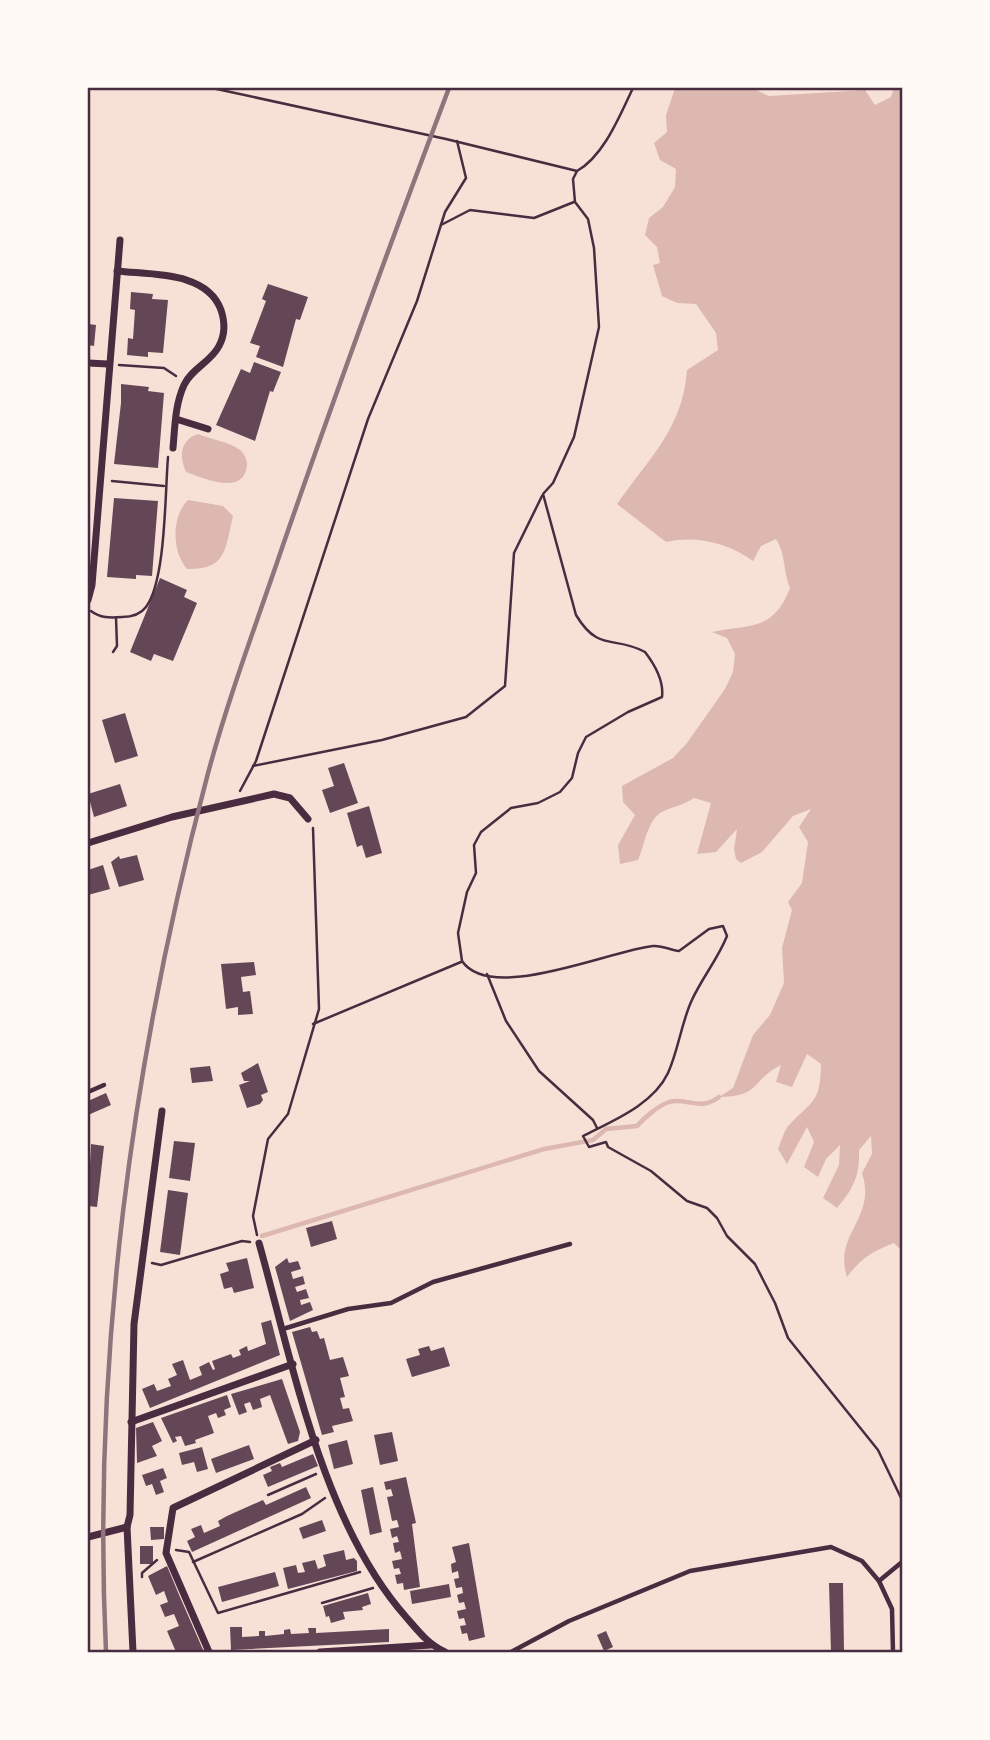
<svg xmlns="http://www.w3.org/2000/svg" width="990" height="1740" font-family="'IBM Plex Sans',sans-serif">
<rect width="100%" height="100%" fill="#f7e1d7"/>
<g fill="#dcb8b0">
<path d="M675 88H752L769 96 865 90 875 105 891 97 894 88H902V1251L894 1243C873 1251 861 1258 847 1277 833 1233 877 1219 862 1173L872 1154 871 1136 859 1150C860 1176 853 1189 837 1208L823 1198 839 1165 840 1145 826 1159 818 1177 804 1167 814 1142 807 1127 787 1164 778 1149C781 1142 784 1130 790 1124 814 1099 820 1103 821 1064L807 1054 792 1087 776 1082 781 1065C751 1080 761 1097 719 1097L733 1088 753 1035 770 1015 784 983 782 948 792 910 788 902 802 883 808 842 799 827 811 809 793 816 762 852 741 863 736 859 734 849 737 829 716 852 697 854 711 803 694 798C684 805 675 806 664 811 647 818 645 845 638 860L620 864 618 845 635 815 623 802 622 786 673 758 687 743 725 689 733 672 735 654 727 638 712 632C750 624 773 632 790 588 783 571 786 555 776 539L761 546 753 561C729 543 696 535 666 542L617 504C649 458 683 428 687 370L718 350 716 333 696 304 677 303 662 296 653 265 660 263 657 247 645 235 649 218 663 207 675 187 676 169 660 160 654 143 667 132 666 115Z"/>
<path d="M198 434C210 439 230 442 240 450 245 454 247 460 247 465 244 497 203 478 186 472 179 456 180 440 198 434Z"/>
<path d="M188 500 223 506 233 516C225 549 227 570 187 569 172 552 171 517 188 500Z"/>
</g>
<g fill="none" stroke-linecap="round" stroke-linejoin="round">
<path stroke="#dcb8b0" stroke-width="4.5" d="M262 1236 544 1149 593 1140 606 1129 637 1126C645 1117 658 1106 669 1102 687 1097 699 1112 719 1097"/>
</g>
<g fill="#644757">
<polygon points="268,284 308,297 300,320 296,319 283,367 256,357 260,346 250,343 266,301 262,299"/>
<polygon points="131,292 153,294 152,299 168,300 163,353 148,352 148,357 127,355 128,338 133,339 135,310 130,309"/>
<polygon points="88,324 96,325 94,346 88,345"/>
<polygon points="254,362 281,372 273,392 270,391 255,441 216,425 241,369 250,373"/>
<polygon points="121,384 149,387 148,391 164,393 158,468 114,464 121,403"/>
<polygon points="114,498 158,501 152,576 136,575 136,579 107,577"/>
<polygon points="160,578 187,590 184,597 197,603 173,661 154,654 151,661 130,652"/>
<polygon points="125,713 138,756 115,763 102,720"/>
<polygon points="344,763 358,803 330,813 322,790 334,786 328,768"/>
<polygon points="120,784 127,806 94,817 88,794"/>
<polygon points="369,806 382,853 366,858 362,845 357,847 347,813"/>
<polygon points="137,855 144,880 119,887 111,862 119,856 120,859"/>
<polygon points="103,865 110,889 88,895 88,870"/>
<polygon points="254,962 256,975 241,977 243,992 250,991 253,1014 238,1015 238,1007 226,1009 221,964"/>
<polygon points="258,1063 268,1092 261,1095 263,1100 260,1104 247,1108 239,1085 250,1081 244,1081 241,1073"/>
<polygon points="210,1066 213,1081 192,1083 190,1068"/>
<polygon points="106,1093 111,1105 88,1115 88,1101"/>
<polygon points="174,1141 195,1143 190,1181 169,1178"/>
<polygon points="91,1144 104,1146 97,1207 88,1206"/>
<polygon points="168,1190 188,1193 180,1255 160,1252"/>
<polygon points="332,1221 337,1239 311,1247 306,1228"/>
<polygon points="247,1258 254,1288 234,1293 232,1287 224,1289 220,1274 229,1271 226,1263"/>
<polygon points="287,1258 289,1263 298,1261 301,1269 291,1272 293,1279 303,1276 305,1284 295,1287 297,1292 306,1289 309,1298 300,1300 301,1305 310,1302 313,1310 290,1321 275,1267"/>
<polygon points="271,1320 280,1355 150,1408 142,1389 154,1384 157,1391 171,1386 168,1379 177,1375 172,1364 183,1360 190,1380 202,1375 199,1367 209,1362 213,1370 215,1369 212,1361 231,1354 233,1358 241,1355 239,1350 247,1346 248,1351 266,1344 261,1323"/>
<polygon points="310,1327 312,1332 317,1331 320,1339 324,1338 330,1360 343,1357 349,1376 340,1378 345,1397 340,1398 343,1409 349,1408 353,1421 332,1426 334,1432 322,1435 292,1332"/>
<polygon points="429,1346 431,1351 444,1347 450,1366 412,1377 406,1359 420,1355 418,1349"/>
<polygon points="282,1379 300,1432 298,1441 288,1444 270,1395 260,1399 262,1407 253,1410 250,1402 244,1404 247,1412 239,1415 231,1394"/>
<polygon points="227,1395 231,1407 224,1410 226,1415 218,1418 216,1413 208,1416 214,1433 195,1440 196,1443 185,1446 181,1436 175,1437 177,1441 173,1443 161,1418"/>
<polygon points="153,1422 162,1441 152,1446 157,1456 137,1463 136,1428"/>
<polygon points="392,1432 398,1461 380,1465 374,1435"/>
<polygon points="347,1440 353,1464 334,1469 328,1445"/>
<polygon points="249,1445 254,1459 216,1473 211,1459"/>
<polygon points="202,1447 208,1469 197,1472 194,1462 182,1465 179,1453"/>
<polygon points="313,1454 318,1466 268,1487 263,1475 272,1471 270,1467 280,1463 282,1467"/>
<polygon points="163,1468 167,1478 160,1481 164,1492 156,1495 152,1484 146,1486 142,1475"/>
<polygon points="406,1477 416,1523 412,1524 420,1587 404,1590 403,1583 397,1584 395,1575 401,1574 399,1568 394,1569 392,1561 402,1559 400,1551 395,1553 393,1543 399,1542 397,1536 392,1538 390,1529 399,1527 397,1520 392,1521 387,1497 393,1496 391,1489 386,1490 384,1482"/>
<polygon points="306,1487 311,1498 192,1552 187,1541 195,1537 191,1529 201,1525 204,1533 220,1526 218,1521 227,1516 263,1500 266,1505"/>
<polygon points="373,1487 382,1532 370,1535 361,1490"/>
<polygon points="322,1520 326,1531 303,1539 299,1528"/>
<polygon points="150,1527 164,1527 164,1539 151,1540"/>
<polygon points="469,1543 485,1637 469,1641 467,1633 462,1634 460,1626 466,1625 464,1618 459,1619 457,1611 466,1609 464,1602 459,1603 457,1595 463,1593 462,1587 456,1588 454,1579 459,1578 458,1571 452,1573 451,1564 456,1562 452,1547"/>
<rect x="140" y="1546" width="13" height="18"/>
<polygon points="344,1550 346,1560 354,1558 357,1561 357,1571 288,1589 283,1568 296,1565 298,1573 305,1572 302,1563 315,1560 318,1569 326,1566 323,1555"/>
<polygon points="167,1566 180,1597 204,1652 176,1652 167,1631 179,1626 174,1614 165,1617 160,1605 168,1602 164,1591 156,1595 148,1576"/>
<polygon points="275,1572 279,1586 222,1602 218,1587"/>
<polygon points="829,1583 843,1583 844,1652 831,1652"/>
<polygon points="449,1584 451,1597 412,1604 410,1591"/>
<polygon points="368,1593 371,1604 362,1607 363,1610 343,1612 345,1619 331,1623 329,1616 326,1617 323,1606"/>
<polygon points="230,1627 242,1627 242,1637 259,1636 259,1631 265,1631 265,1636 284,1634 284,1630 290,1629 291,1634 309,1633 308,1628 316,1628 316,1633 389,1629 389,1642 231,1650"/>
<polygon points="606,1631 613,1647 604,1651 597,1635"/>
</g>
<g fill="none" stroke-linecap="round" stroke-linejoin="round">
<g stroke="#4a2c40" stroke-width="2.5">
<path d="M212 88 446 139 577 171C604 156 620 115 633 88"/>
<path d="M577 171 573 179 575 202 588 219 594 248 599 327 574 437 553 483 543 494 576 615C599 653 614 635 645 652 655 665 664 681 662 697L628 712 586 737 578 753 572 778 560 792 538 803 511 808 481 832 474 845 476 873 467 892 458 933 462 961C491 1004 611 950 653 946 662 945 670 950 679 951L709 929 723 926 727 936C718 959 701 979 691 1002 681 1025 678 1051 668 1073 653 1105 612 1121 583 1136L589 1147 606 1142 608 1147 651 1171 687 1201 707 1208 717 1218 727 1236 755 1264 775 1303 788 1338 878 1450 902 1500"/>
<polyline points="441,225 470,210 534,218 574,202"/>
<polyline points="119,365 164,368 176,376"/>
<polyline points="112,481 164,486"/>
<path d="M91 611C100 618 110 618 122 617 131 617 140 615 146 607 166 581 165 492 168 457"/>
<polyline points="113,652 117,646 116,618"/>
<polyline points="253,766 382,740 466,717 505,686 514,553 542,496"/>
<polyline points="240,791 256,761 368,419 417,301 445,212 466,178 457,141"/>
<polyline points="487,974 506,1021 539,1071 593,1120 597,1128"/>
<polyline points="313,1024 461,962"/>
<polyline points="257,1235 253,1216 268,1139 288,1114 319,1009 313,828"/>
<polyline points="152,1263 161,1265 242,1241 250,1242"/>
<polyline points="268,1495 316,1474"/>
<polyline points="176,1550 189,1552 218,1613 360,1572"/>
<polyline points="193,1562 302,1514 325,1498"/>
<polyline points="142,1577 142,1573 157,1560"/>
<polyline points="322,1603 373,1588"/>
</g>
<g stroke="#4a2c40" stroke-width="4.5">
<polyline points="88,1092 104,1085"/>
<polyline points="283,1329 348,1309 391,1303 433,1282 570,1244"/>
<polyline points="879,1581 902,1562"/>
<polyline points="511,1652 569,1621 690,1571 831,1547 862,1561 879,1581 892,1609 893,1652"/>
</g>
<g stroke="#4a2c40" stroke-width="7">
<path d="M117 271C151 275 207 271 221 310 225 322 225 335 219 346 211 362 192 368 184 385 175 405 175 426 173 448"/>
<polyline points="88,363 108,364"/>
<polyline points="176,419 208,429"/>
<polyline points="88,600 92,585 120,240"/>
<polyline points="88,843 172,817 274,794 290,798 308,819"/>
<path d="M259 1243C293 1364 322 1522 406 1617 419 1632 428 1644 445 1652"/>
<polyline points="131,1422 293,1364"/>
<polyline points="88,1537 127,1527"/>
<polyline points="133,1652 127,1527 130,1515 134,1324 162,1111"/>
<polyline points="209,1652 166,1553 173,1508 316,1440"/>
<polyline points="320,1652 431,1645"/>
</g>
<path stroke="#8f747c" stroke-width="4.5" d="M106 1652C92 1359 132 1060 207 777 228 698 257 622 283 545 336 392 392 239 449 88"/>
</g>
<rect width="990" height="1740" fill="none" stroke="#fffaf5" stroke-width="178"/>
<rect x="89" y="89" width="812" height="1562" fill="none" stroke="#4a2c40" stroke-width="2.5"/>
</svg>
